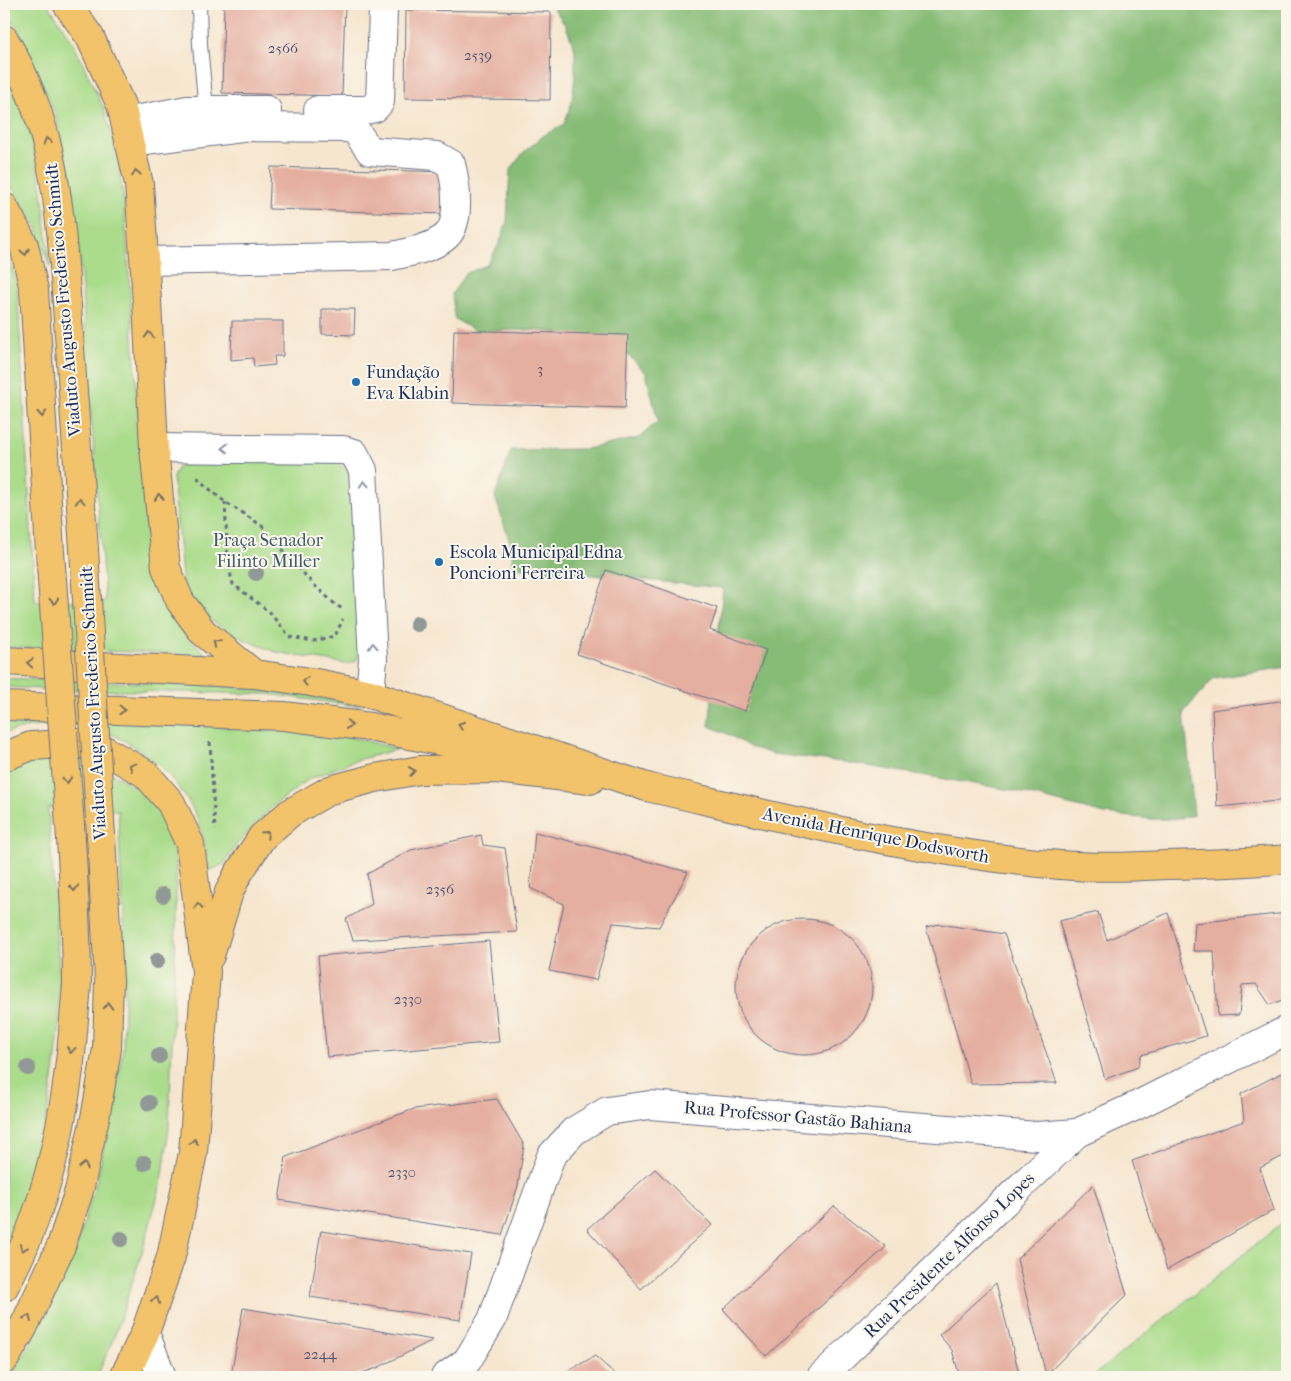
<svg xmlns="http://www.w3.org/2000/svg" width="1291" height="1381" font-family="'IM FELL French Canon',serif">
<rect width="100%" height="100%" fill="#fbf7ec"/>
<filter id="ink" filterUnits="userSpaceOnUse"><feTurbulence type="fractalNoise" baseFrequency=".02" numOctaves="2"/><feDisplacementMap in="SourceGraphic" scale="10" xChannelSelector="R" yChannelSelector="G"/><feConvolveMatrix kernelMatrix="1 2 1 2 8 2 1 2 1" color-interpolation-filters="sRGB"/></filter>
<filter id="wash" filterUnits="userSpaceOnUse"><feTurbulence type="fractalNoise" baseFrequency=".0096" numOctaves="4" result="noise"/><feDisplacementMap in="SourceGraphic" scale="20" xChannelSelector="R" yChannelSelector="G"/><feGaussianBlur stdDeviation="1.12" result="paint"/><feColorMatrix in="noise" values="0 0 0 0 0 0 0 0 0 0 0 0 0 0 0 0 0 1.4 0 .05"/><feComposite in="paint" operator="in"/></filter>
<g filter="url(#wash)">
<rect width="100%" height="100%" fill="#f6e6cf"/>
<g fill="#aadc8b" stroke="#628674">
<path d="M4 4H48L72 41 104 109 114 142 124 201 146 529C152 563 157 599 179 627 187 637 198 646 207 655L4 647V240L17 284 35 601H105L80 262 71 181 55 114 23 38 4 8Z"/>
<polygon points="4,70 31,133 42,190 50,268 36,225 4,175"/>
<polygon points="190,460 334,461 345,468 353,481 361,647 356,661 347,664 276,652 236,636 199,613 183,587 173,477 178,467"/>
<path d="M4 678C108 684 212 681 315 696 332 699 348 704 364 707L268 694 41 689 4 687Z"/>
<path d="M4 717 295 730 351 737 398 749 354 761 309 779 271 808 238 843 224 864 209 871C206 854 203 830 196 815 176 774 135 739 91 727 66 721 27 725 4 734Z"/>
<polygon points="40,755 82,759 117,776 137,788 155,804 167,829 176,857 176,925 169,1127 163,1176 144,1246 116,1332 97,1377 11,1377 47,1314 74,1254 98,1176 123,1051 125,969 118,810 48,808 59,970 59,1033 53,1080 44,1132 28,1194 4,1259 4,767"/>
<polygon points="1287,1219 1287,1377 1092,1377"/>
</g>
<polygon fill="#87bc77" stroke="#51766a" points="551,4 1287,4 1287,667 1214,678 1184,712 1194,815 1175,819 1151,819 1105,814 1011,790 843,762 773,754 750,747 730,735 709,726 723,588 514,567 510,542 495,497 511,450 586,449 639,438 658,421 646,373 628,355 604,342 554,332 530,330 504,330 479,333 455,319 452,294 465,274 487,265 499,244 507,222 510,170 524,152 543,136 564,124 572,102 575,76 575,50 566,26"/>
<g id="blocks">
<g fill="#e4afa0">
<polygon points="224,4 345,4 342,96 222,93"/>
<polygon points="406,10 551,12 550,100 405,98"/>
<polygon points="271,167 448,172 447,214 269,209"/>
<polygon points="322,309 355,309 354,335 322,334"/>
<polygon points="232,321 283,321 283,356 274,356 275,365 254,367 253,358 231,360"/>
<polygon points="454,330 628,335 625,408 452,403"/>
<polygon points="606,570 717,608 710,630 766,650 745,711 577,654"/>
<polygon points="1287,700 1287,800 1217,807 1212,710"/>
<polygon points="535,832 688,872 659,927 613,923 596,980 549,971 564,904 530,888"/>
<polygon points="481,835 483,845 505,848 517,932 353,940 346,919 372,904 367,874 411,850"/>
<polygon points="1098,912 1107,940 1168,913 1206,1036 1141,1055 1138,1067 1105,1079 1059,921"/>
<polygon points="1287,913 1287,998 1270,1005 1256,984 1242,985 1239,1015 1218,1016 1214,951 1193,951 1195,923"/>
<circle cx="804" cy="987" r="68"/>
<polygon points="940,924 1004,934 1057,1083 971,1084 926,927"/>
<polygon points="489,941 499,1042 327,1057 318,956"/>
<polygon points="1287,1070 1287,1154 1260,1168 1274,1210 1167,1270 1132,1161 1244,1121 1241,1094"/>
<polygon points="497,1099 524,1145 518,1186 502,1235 279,1200 286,1157 414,1109"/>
<polygon points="655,1169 712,1225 641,1289 587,1229"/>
<polygon points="1093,1185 1127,1295 1046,1375 1017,1259"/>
<polygon points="834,1206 886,1247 766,1356 723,1309"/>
<polygon points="321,1231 471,1254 460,1320 310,1297"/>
<polygon points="996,1283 1020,1377 960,1377 952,1350 939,1335"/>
<polygon points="243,1308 433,1340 377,1368 350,1377 236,1377 231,1376"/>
<polygon points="595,1356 618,1377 557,1377"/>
</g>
</g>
</g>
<g filter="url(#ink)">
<use href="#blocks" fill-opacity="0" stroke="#686f86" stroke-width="1"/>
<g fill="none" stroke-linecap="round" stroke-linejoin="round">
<g stroke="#686f86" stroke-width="16">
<polyline id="service" points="199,4 200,45 206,110"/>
</g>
<g stroke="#686f86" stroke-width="30">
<g id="minor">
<polyline points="318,110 365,110 375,108 380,102 383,10"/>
<polyline points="125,122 187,110 267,110"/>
<path d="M129 142 250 127 348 128 356 131 370 151 437 156 451 164C456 183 462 225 444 238 429 249 410 252 392 256L145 261"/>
<polyline points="154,448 343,450 354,453 363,470 373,659 370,694"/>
<polyline points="145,1333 162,1377"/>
<polyline points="445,1377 467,1361 492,1320 551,1156 574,1131 607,1111 650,1105 1037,1136 1077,1133 1138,1105 1287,1030"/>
<polyline points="821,1377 1077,1133"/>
</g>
</g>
<g stroke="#686f86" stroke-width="30">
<path id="primary" d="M647 787C783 818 920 853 1060 865 1095 868 1131 867 1166 865 1207 864 1247 863 1287 859"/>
</g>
<g stroke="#686f86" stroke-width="30">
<g id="trunk">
<polyline points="67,4 90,37 121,105 139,184 147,301 154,448 166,568 180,601 203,632 254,674"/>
<path d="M4 39C60 132 61 229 69 334 74 406 79 477 84 549"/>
<polyline points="4,207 24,245 34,290 50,552"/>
<polyline points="4,661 254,674 311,682 370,694 647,787"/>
<polyline points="4,706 284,716 370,727 499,753"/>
<polyline points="4,757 31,746 78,743 106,751 146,774 171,803 190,844 206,972 193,1153 171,1257 145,1333 124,1377"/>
<polyline points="210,956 229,892 238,874 262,837 290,813 330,790 375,778 420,770 496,769 590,780"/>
<path d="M4 1287C47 1211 65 1120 73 1033 74 1016 76 1000 77 983 77 935 74 887 71 839"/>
<polyline points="4,1360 23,1328 61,1246 79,1191 96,1113 107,1049 109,980 101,836"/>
</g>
</g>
<g stroke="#686f86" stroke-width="3" stroke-dasharray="4 4" stroke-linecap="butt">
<polyline points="198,477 199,480 225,502 261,525 312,583 337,606 344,609"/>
<polyline points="225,502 228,565 233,584 269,612 290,637 313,641 335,636 343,619"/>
<polyline points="210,742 215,830"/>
</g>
<use href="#service" stroke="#fff" stroke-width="14"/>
<use href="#minor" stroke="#fff" stroke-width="28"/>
<use href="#primary" stroke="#f2c36a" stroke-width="28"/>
<use href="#trunk" stroke="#f2c36a" stroke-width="28"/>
<g stroke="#686f86" stroke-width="30" stroke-linecap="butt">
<g id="trunk-bridge">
<polyline points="84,549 101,836"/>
<polyline points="50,552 71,839"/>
</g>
</g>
<use href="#trunk-bridge" stroke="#f2c36a" stroke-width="28"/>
</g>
<g fill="#919997">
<circle cx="256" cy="573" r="8"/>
<circle cx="417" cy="624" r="8"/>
<circle cx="163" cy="895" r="8"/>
<circle cx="157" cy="961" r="8"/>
<circle cx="159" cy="1056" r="8"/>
<circle cx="28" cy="1068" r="8"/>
<circle cx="149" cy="1103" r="8"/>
<circle cx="144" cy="1163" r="8"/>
<circle cx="121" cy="1239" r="8"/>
</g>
<defs><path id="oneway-chevron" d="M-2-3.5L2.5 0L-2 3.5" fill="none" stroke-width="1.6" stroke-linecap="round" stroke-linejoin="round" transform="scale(1.25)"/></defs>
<g stroke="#7c7263">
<use href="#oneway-chevron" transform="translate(47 141) rotate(-106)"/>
<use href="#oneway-chevron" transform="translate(136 173) rotate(-102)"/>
<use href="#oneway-chevron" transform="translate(25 252) rotate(77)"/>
<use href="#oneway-chevron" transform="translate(149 335) rotate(-92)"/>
<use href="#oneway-chevron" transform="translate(42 414) rotate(87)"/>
<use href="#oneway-chevron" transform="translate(159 497) rotate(-96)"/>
<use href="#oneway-chevron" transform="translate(80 501) rotate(-94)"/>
<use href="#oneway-chevron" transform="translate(54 601) rotate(86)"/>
<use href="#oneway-chevron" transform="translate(216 643) rotate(-141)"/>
<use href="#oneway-chevron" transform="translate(30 663) rotate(-177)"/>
<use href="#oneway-chevron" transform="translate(305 681) rotate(-169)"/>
<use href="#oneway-chevron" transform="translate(122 710) rotate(2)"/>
<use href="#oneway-chevron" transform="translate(349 725) rotate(8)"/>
<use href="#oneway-chevron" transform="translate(461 725) rotate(-161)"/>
<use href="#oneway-chevron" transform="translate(132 766) rotate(-149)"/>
<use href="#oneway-chevron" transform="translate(412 771) rotate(-9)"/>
<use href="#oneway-chevron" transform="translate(67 780) rotate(86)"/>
<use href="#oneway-chevron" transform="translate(266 834) rotate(-44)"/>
<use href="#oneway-chevron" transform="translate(74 888) rotate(86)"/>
<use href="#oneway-chevron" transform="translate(198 906) rotate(-96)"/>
<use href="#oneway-chevron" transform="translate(108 1006) rotate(-88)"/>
<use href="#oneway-chevron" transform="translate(71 1050) rotate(95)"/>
<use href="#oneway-chevron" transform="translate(194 1142) rotate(-85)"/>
<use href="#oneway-chevron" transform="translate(84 1166) rotate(-79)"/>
<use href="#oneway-chevron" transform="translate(23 1248) rotate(112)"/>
<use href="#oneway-chevron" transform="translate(156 1300) rotate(-71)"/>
<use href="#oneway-chevron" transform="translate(28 1318) rotate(-66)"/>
</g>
<g stroke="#8d97ae">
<use href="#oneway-chevron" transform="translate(225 448) rotate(-179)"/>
<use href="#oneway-chevron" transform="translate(364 484) rotate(-93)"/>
<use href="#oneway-chevron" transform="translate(373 646) rotate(-93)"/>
</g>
</g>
<g fill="#1f6fb2" stroke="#fbf7ec" stroke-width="2">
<circle cx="356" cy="382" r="5"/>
<circle cx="439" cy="562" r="5"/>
</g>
<g text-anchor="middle" stroke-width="4" stroke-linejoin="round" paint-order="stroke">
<g font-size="15" fill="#4d4f6e">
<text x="283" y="53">2566</text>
<text x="478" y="60">2539</text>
<text x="540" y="374">3</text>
<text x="440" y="894">2356</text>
<text x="408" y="1004">2330</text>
<text x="402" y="1177">2330</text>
<text x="320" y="1359">2244</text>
</g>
<g font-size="18" fill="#1b2f5e" stroke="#fbf7ec">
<text transform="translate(63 300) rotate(-95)" y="6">Viaduto Augusto Frederico Schmidt</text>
<text transform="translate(93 703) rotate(-93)" y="6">Viaduto Augusto Frederico Schmidt</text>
<text transform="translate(876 835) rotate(11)" y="6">Avenida Henrique Dodsworth</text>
<text transform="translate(798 1117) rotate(5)" y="6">Rua Professor Gastão Bahiana</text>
<text transform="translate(949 1255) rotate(-44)" y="6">Rua Presidente Alfonso Lopes</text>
</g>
<g font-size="18" fill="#1b2f5e" stroke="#fbf7ec" text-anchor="start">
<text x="366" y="378">Fundação<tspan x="366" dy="21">Eva Klabin</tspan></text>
<text x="449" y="558">Escola Municipal Edna<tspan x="449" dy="21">Poncioni Ferreira</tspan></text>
</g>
<g font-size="18" fill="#3f5a69" stroke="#fbf7ec">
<text x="268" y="546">Praça Senador<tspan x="268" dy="21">Filinto Miller</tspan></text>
</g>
</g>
<rect width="1291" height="1381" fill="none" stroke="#fbf7ec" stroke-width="20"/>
</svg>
